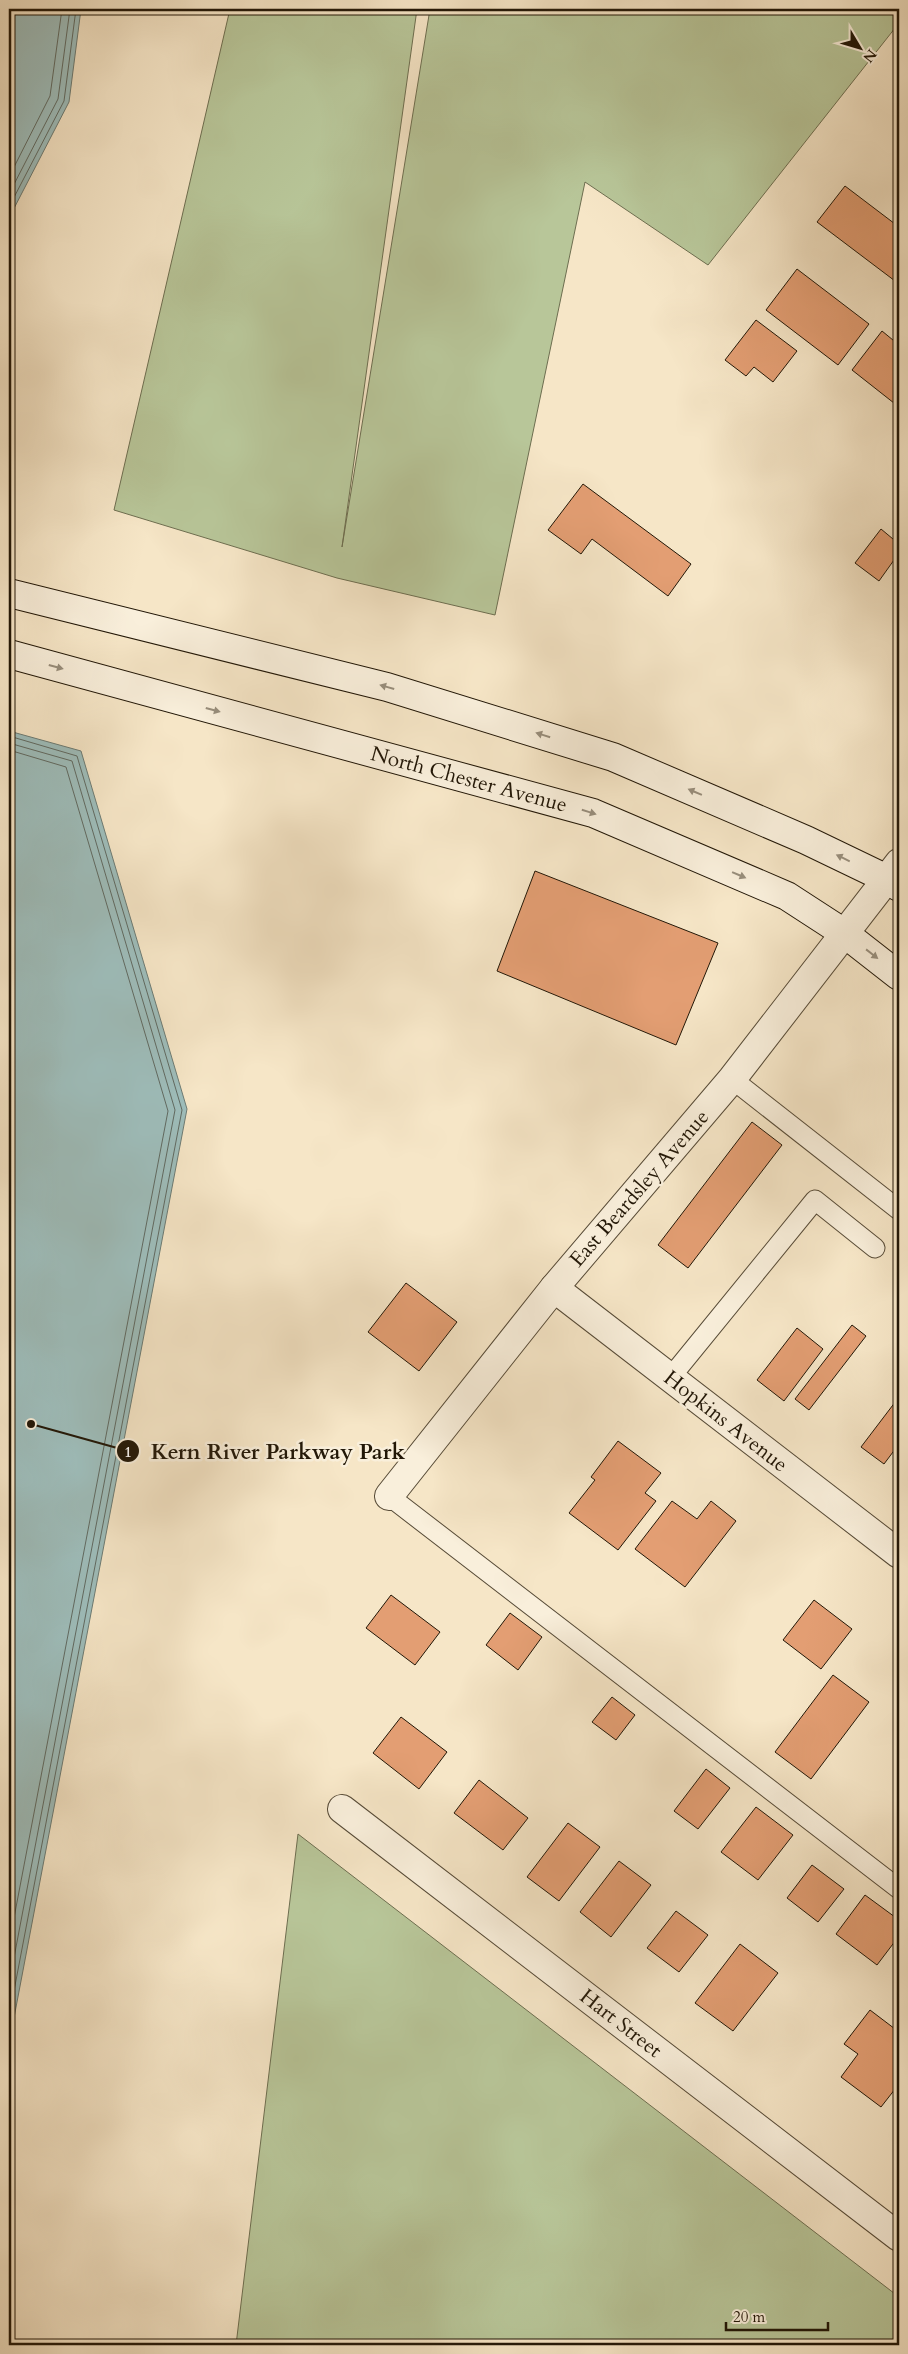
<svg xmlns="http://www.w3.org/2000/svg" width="908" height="2354" font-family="Cardo,serif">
<rect width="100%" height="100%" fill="#f6e6c7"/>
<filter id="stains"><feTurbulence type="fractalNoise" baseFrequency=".004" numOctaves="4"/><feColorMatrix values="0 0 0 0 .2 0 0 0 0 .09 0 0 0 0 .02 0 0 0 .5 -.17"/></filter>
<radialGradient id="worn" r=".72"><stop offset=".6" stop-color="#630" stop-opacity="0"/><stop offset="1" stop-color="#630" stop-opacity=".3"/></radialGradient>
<g fill="#b8c699" stroke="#6d6e50">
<polygon points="230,9 417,9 342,547 430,9 899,9 899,23 708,265 585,182 495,615 337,578 114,510"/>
<polygon points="298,1834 899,2297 899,2345 236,2345"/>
</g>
<g fill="#9ebebc" stroke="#6c7b74">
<polygon points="9,9 81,9 69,102 9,218"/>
<polygon points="9,731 81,751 187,1109 9,2044"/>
</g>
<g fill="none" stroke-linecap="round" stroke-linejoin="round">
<g stroke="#606a62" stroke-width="1">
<polyline points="9,177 50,96 62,9"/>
<polyline points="9,194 58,99 70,9"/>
<polyline points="9,207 64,101 76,9"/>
<polyline points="9,736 77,756 182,1110 9,2017"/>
<polyline points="9,743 72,761 175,1110 9,1984"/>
<polyline points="9,750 66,767 168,1111 9,1944"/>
</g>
</g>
<g fill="#e39e73" stroke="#221707">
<polygon points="845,186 899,227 899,284 817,222"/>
<polygon points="797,269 869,324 838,365 766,310"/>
<polygon points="756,320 797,351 773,382 754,367 746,376 725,360"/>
<polygon points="882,331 899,345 899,407 852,370"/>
<polygon points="583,484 691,564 668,596 592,539 581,554 548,530"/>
<polygon points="881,529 899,544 899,553 879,581 855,563"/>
<polygon points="535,871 718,943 676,1045 497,971"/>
<polygon points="752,1122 782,1145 688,1268 658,1245"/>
<polygon points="406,1283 457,1322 419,1371 368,1332"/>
<polygon points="852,1325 866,1336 809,1410 795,1399"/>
<polygon points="797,1328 823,1349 784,1401 757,1380"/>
<polygon points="899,1397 899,1444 884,1464 861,1447"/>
<polygon points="618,1441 661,1473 645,1493 656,1501 618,1550 569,1513 595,1480 591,1477"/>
<polygon points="672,1501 697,1519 711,1501 736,1521 685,1587 635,1549"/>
<polygon points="391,1595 440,1632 415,1665 366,1628"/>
<polygon points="814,1600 852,1629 821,1669 783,1640"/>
<polygon points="510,1613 542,1637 518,1670 486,1645"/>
<polygon points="833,1675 869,1702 811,1779 775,1752"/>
<polygon points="612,1697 635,1715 616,1740 592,1722"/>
<polygon points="401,1717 447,1752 419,1789 373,1753"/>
<polygon points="706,1769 730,1788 698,1829 674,1811"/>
<polygon points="479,1780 528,1818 503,1850 454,1813"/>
<polygon points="756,1807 793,1835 758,1880 721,1852"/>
<polygon points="568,1823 600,1847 559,1901 527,1877"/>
<polygon points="619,1861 651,1885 611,1937 580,1912"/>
<polygon points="812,1865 844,1889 818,1922 787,1898"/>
<polygon points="865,1895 899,1920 899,1936 877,1965 836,1934"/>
<polygon points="676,1911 708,1935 679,1972 647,1948"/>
<polygon points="740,1944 778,1973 733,2031 695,2003"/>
<polygon points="870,2010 899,2032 899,2084 881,2107 841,2077 858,2054 844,2044"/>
</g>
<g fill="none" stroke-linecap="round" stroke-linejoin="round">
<g stroke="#574b37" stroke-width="21">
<g id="lane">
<polyline points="732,1079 899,1210"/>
<polyline points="670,1378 815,1200 875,1248"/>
<polyline points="389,1496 899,1889"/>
</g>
</g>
<g stroke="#574b37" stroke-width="30">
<g id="street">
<polyline points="554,1288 899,1554"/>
<polyline points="389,1496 554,1288 732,1079 899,863"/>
<polyline points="342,1809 899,2237"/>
</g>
</g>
<g stroke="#221707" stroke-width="30">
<g id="secondary">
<polyline points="9,593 387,687 613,757 806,840 887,879 899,887"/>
<polyline points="9,654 593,813 787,896 844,933 899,976"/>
</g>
</g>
<use href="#lane" stroke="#f9efdb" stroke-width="19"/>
<use href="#street" stroke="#f9efdb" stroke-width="28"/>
<use href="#secondary" stroke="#f9efdb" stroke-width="28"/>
</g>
<defs><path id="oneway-solid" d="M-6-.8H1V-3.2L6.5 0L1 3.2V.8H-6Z" transform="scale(1.25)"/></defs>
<g fill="#988e7c">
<use href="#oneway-solid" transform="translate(56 667) rotate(15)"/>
<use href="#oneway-solid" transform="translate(387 687) rotate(-164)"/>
<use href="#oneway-solid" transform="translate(213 710) rotate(15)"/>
<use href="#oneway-solid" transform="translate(543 735) rotate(-163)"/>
<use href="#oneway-solid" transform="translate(695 792) rotate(-157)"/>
<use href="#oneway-solid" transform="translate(589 812) rotate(17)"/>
<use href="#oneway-solid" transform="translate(843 858) rotate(-154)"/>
<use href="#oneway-solid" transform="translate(739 875) rotate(23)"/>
<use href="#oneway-solid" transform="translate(872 954) rotate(38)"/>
</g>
<g text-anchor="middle" stroke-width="5" stroke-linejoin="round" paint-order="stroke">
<g font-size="21" fill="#221707" stroke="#f9efdb">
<text transform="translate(469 779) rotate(15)" y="7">North Chester Avenue</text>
<text transform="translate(639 1188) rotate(-49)" y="7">East Beardsley Avenue</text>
<text transform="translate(726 1421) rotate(38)" y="7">Hopkins Avenue</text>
<text transform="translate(621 2023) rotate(38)" y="7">Hart Street</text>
</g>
</g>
<path fill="none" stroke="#221707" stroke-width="2" d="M31 1424L128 1451"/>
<g fill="#221707" stroke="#f9efdb" stroke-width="2">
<circle cx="31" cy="1424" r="5"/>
<circle cx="128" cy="1451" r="12"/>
</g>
<g font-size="15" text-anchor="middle" font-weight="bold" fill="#fff">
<text x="128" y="1457">1</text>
</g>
<g font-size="22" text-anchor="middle" font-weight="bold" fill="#221707" stroke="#f9efdb" stroke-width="5" stroke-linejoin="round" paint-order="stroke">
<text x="278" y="1459">Kern River Parkway Park</text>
</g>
<rect width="908" height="2354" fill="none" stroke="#f6e6c7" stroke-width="30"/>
<rect x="10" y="10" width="888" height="2334" fill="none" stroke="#221707" stroke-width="2.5"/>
<rect x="15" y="15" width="878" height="2324" fill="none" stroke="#221707"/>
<g transform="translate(860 48) rotate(128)" stroke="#f9efdb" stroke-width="4" paint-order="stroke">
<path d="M0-4L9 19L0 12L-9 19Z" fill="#221707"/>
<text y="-8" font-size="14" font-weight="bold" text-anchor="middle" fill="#221707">N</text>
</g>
<path d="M726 2322v8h102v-8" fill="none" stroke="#221707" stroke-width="2.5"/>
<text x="733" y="2322" font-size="15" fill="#221707" stroke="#f9efdb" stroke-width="4" paint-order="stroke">20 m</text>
<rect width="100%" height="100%" filter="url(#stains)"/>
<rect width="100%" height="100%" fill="url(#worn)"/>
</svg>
